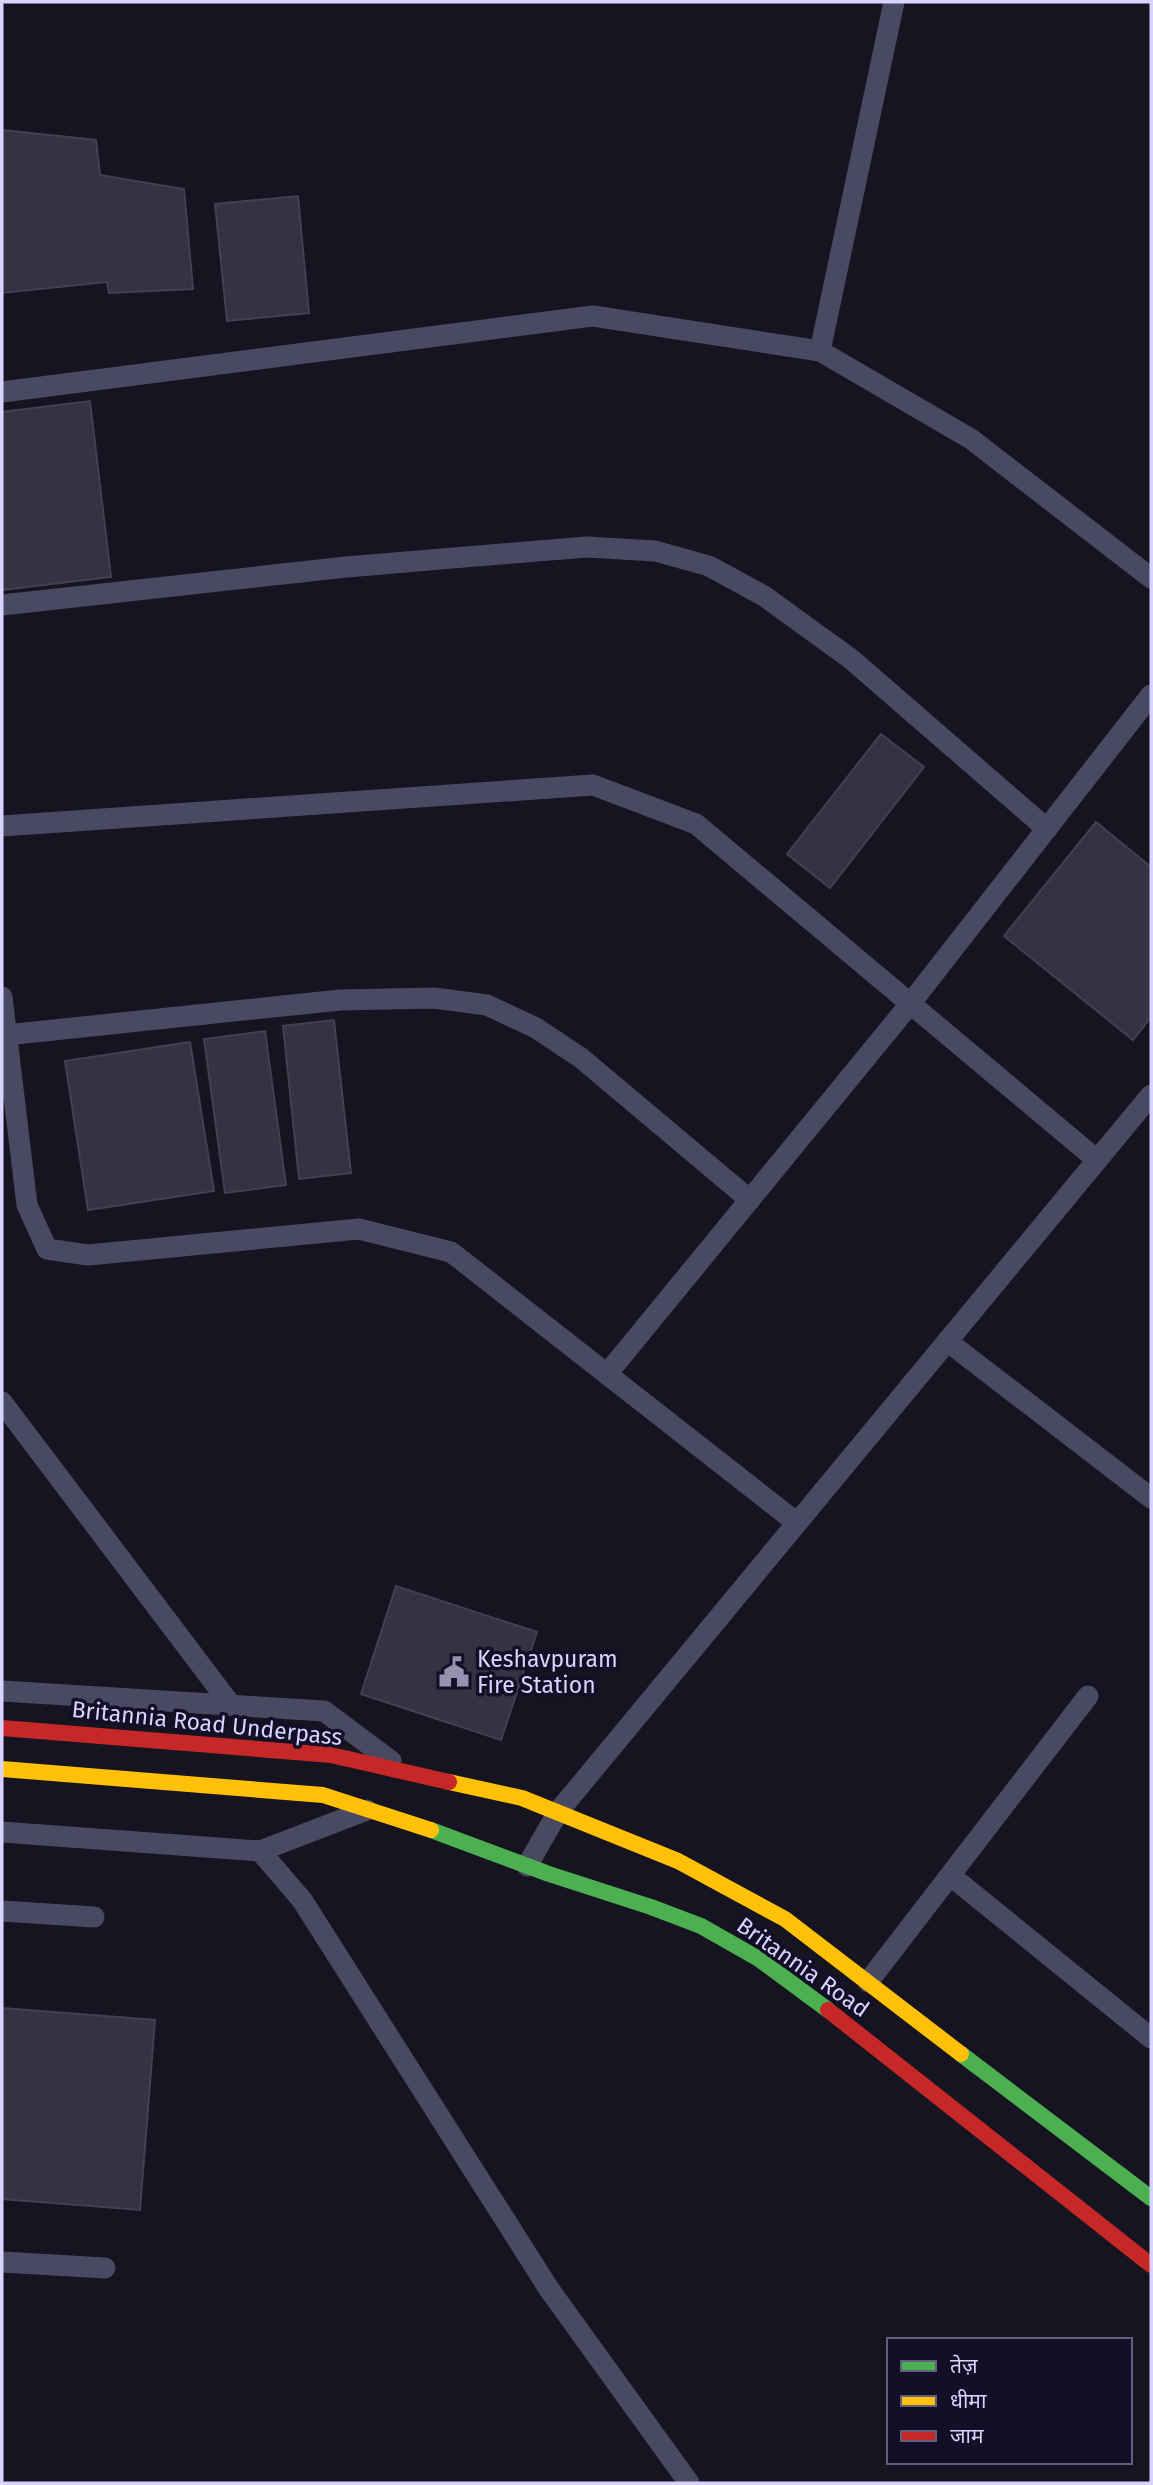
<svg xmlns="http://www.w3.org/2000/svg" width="1153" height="2485" font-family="'Fira Sans','Noto Sans Devanagari',sans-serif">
<rect width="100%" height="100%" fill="#161421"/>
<g fill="#343243" stroke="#433f54" stroke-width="2">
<polygon points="2,130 96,140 100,175 184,189 193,289 109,293 107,282 2,293"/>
<polygon points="298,196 309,313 227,321 215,204"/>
<polygon points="90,401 111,577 2,590 2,412"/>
<polygon points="881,734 924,767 830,888 787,854"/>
<polygon points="1096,822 1151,867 1151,1017 1133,1040 1004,936"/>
<polygon points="334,1020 351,1173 299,1179 283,1026"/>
<polygon points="265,1031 286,1185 225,1193 204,1039"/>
<polygon points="190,1042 214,1191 88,1210 65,1061"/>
<polygon points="396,1586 537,1632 501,1740 361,1694"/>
<polygon points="2,2008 155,2020 140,2210 2,2199"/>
</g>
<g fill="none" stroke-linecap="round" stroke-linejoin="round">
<g stroke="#4a4962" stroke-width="21">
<polyline points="820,351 894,2"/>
<polyline points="2,392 593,316 820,351 971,439 1151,578"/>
<polyline points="2,605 346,567 586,547 655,551 709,566 764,596 851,659 1047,829"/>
<polyline points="2,826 593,785 696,824 1097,1160"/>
<polyline points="2,997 27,1205 47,1249 88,1255 359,1229 451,1252 797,1523"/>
<polyline points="6,1035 340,1000 434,998 487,1005 536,1028 581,1058 750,1200"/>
<polyline points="947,1341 1151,1498"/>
<polyline points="607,1374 910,1004 1151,695"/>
<polyline points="2,1402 231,1705"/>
<polyline points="2,1691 324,1711 391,1761"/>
<polyline points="367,1810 260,1851 302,1900 549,2289 689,2483"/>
<polyline points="2,1832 260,1851"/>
<polyline points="527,1866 558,1812 1151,1095"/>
<polyline points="951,1876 1151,2038"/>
<polyline points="2,1911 94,1917"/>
<polyline points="868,1982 1088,1696"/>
<polyline points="2,2262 105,2268"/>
</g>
<g stroke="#4caf50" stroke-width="16">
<polyline points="431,1830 549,1874 651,1907 701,1926 759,1959 828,2010"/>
<polyline points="961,2054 1151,2198"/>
</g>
<g stroke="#ffc107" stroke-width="16">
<polyline points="2,1769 323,1795 431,1830"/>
<polyline points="449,1782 522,1798 678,1861 785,1919 961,2054"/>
</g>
<g stroke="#c62828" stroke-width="16">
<polyline points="2,1728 331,1755 449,1782"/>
<polyline points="828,2010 1151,2265"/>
</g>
</g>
<defs>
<g id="civic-bare" transform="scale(2.415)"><path d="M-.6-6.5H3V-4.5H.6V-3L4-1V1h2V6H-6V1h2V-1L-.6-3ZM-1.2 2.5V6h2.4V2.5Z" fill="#9591b1" stroke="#130f26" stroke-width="2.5" paint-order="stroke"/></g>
</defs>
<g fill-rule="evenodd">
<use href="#civic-bare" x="454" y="1672"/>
</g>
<g text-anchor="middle" stroke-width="7" stroke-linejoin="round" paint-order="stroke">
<g font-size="23" fill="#d9d4ff" stroke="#130f26" text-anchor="start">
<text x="477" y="1667">Keshavpuram<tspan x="477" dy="26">Fire Station</tspan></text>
</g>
<g font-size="23" fill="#d9d4ff" stroke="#130f26">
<text transform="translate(207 1723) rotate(6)" y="8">Britannia Road Underpass</text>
<text transform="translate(803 1967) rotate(35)" y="8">Britannia Road</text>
</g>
</g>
<rect width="1153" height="2485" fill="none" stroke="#d9d4ff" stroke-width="7"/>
<rect x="887" y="2338" width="245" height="126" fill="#130f26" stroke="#625e7d" stroke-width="2"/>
<rect x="901" y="2361" width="35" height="10" fill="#4caf50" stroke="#625e7d" stroke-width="2"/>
<text x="950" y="2373" font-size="21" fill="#d9d4ff">तेज़</text>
<rect x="901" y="2396" width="35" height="10" fill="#ffc107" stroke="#625e7d" stroke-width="2"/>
<text x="950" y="2408" font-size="21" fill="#d9d4ff">धीमा</text>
<rect x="901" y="2431" width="35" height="10" fill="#c62828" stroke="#625e7d" stroke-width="2"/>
<text x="950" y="2443" font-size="21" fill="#d9d4ff">जाम</text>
</svg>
